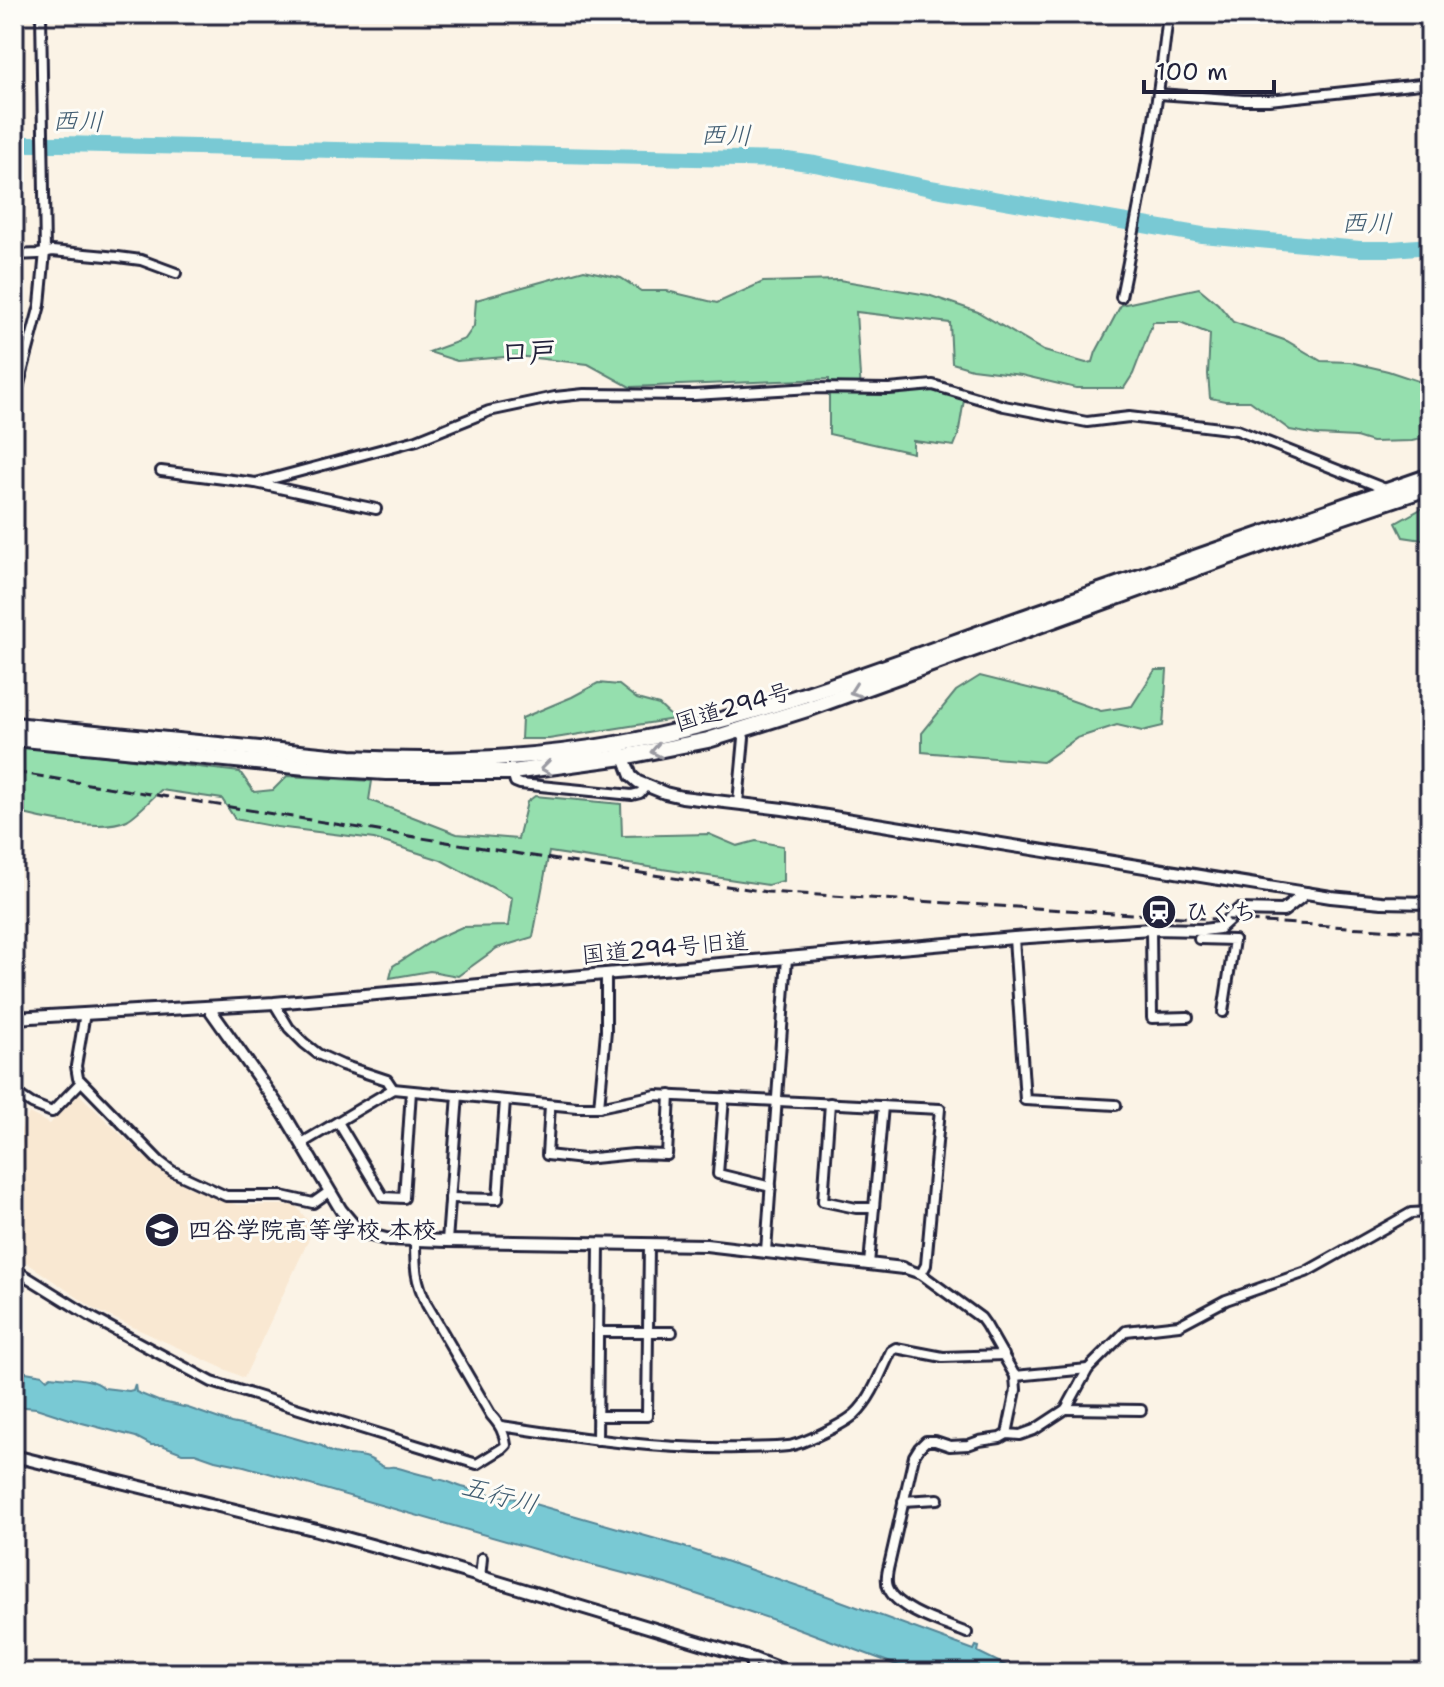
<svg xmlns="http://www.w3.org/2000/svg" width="1444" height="1687" font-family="'Shantell Sans','Klee One',sans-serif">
<rect width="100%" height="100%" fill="#fbf3e6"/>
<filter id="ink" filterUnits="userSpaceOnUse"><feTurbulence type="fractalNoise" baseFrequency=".0125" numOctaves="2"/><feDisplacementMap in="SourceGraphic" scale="16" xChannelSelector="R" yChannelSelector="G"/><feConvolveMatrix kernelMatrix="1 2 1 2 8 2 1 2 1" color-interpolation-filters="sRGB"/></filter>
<g filter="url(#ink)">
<polygon fill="#f9e8d2" points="77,1092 144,1157 188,1187 237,1205 295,1205 309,1222 309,1239 244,1378 96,1310 14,1254 14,1144 29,1113 50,1124"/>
<g fill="#95dfae" stroke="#5c8074" stroke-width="2">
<polygon points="584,270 621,278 641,291 667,291 717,303 763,282 839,280 928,295 978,312 1044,351 1086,363 1093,362 1096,352 1121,305 1199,288 1218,304 1233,322 1287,341 1321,361 1350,362 1388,371 1427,384 1430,383 1430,437 1412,441 1372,442 1356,437 1317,435 1290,430 1250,401 1225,401 1210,398 1208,374 1210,334 1180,322 1153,322 1133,374 1124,388 1076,388 1021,375 972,369 952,363 950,323 856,312 861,393 933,390 964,400 958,436 954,446 913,441 913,453 829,434 829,379 630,387 588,364 517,356 457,361 429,352 465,339 474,326 476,300"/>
<polygon points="1430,504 1430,541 1403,537 1396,523"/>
<polygon points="1155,670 1167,670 1163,726 1142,731 1117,725 1077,738 1043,762 922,752 922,733 956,691 980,676 1056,695 1101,711 1132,706"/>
<polygon points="598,683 619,685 637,699 659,705 674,719 549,739 521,739 522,718 572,697"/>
<path d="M14 745 240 772 254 792 273 790 287 776 372 781 369 800 457 834 518 839 527 802 535 796 621 804 622 836 709 834 737 846 756 841 783 846V881L768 885 549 852 533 937 497 948 458 976 430 971 390 978 393 966 435 939 462 927 508 926 512 898 441 860 374 839 277 827 235 819 222 799 161 790C151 799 138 814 127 820 103 832 39 819 14 811Z"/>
</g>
<path fill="#79c9d4" stroke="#568697" stroke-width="2" d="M14 1370 43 1375 47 1379 51 1376C67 1379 92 1376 104 1388L129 1391 133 1390 135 1384 136 1392 158 1401 188 1408 231 1423 270 1431 322 1446C332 1457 351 1454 365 1457 372 1459 376 1463 382 1466 388 1469 388 1466 395 1467 407 1470 419 1475 433 1477L435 1479C445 1479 452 1484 462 1487 477 1491 493 1497 510 1497L684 1547 819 1593 974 1650 976 1646 979 1647 978 1652 1021 1673H918L789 1625 669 1585 562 1557 244 1466 215 1460 195 1453H182L162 1445H151L136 1437 82 1423 36 1408 15 1406Z"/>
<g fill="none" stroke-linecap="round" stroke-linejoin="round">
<polyline stroke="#79c9d4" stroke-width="16" points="14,144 60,144 787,160 815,164 930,188 1202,235 1360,249 1392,249 1430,246"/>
<g stroke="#22223b" stroke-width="14">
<g id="minor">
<polyline points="1159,94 1243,100 1269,100 1430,83"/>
<polyline points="14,255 39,254 52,251 118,257 141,260 176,273"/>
<path d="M1121 297C1140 203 1158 109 1168 14"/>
<polyline points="14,403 40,305 45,252 41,14"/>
<polyline points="161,471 256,483 376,509"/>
<polyline points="256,483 417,440 489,411 555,397 584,394 694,395 812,388 889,389 933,385 1004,406 1087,422 1129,417 1237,430 1388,490"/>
<polyline points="512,772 515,782 520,784 632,795 640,793 646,786"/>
<polyline points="738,803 744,738 742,730"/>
<polyline points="1151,929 1152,1018 1188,1017"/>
<polyline points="1014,938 1025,1100 1116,1105"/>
<polyline points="1199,939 1234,940 1223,1012"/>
<polyline points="274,1003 289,1028 304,1043 318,1054 342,1065 387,1080 393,1089"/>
<polyline points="85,1013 76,1066 78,1078 160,1162 172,1171 226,1196 282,1196 313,1203 330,1191"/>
<polyline points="14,1092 32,1104 52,1112 81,1082"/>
<polyline points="724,1098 718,1174 771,1187"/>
<polyline points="830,1103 823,1201 856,1208 874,1208"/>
<polyline points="550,1105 547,1155 583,1159 634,1154 667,1155 670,1095"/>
<polyline points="599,1107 606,1031 606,973"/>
<polyline points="338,1122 383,1197 404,1198 411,1091"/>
<polyline points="302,1143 393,1089 577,1107 599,1107 656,1095 940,1109 926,1265 921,1274"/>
<polyline points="450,1198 498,1199 505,1100"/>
<polyline points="447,1241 458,1095"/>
<polyline points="766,1251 787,958"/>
<polyline points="869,1264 883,1106"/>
<polyline points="903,1268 921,1274 981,1318 986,1325 1015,1376 1016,1390 1007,1434"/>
<path d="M14 1269 93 1318 212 1382 477 1464 503 1448 506 1445C504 1432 500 1425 491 1415L427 1305C415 1280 415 1267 415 1240"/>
<polyline points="598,1332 672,1332"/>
<polyline points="1015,1376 1088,1369"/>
<polyline points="1066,1409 1141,1410"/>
<polyline points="597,1416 647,1416 649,1245"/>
<path d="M501 1426C580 1438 659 1450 739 1448 755 1447 773 1448 788 1446 803 1444 844 1424 855 1414 872 1398 881 1372 891 1351L896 1348 943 1357 1004 1355"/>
<polyline points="597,1440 599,1244"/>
<polyline points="903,1501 938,1499"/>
<polyline points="480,1578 482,1558"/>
<path d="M967 1633C945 1624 897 1611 888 1587 885 1579 888 1569 890 1561L914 1456 919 1448 926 1441H935L950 1446 968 1445 979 1441 1000 1438 1007 1434 1020 1435 1034 1430 1066 1409 1088 1369 1126 1331 1179 1325 1226 1300 1306 1272 1411 1213 1430 1212"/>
<polyline points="751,1673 751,1658"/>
</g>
</g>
<g stroke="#22223b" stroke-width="16">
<g id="tertiary">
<polyline points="622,752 631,776 638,782 665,793 682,797 783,809 1331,897 1382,902 1430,903"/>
<polyline points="209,1008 284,1114 341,1210 357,1229 367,1234 386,1239 447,1241 706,1245 903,1268"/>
<polyline points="14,1018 274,1003 1014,938 1151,929 1203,930 1219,928 1239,910 1283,911 1306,893"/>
<polyline points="14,1456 317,1530 425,1560 751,1658 791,1673"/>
</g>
</g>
<g stroke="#22223b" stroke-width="20">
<g id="trunk">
<path d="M14 725 351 758C442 763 533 759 622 743 762 717 897 662 1031 615 1164 568 1297 522 1430 476"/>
<polyline points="14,738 306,767 386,772 512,772 623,757 708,740 807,709 1299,531 1430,487"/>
</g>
</g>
<use href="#minor" stroke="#fdfcf7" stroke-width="8"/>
<use href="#tertiary" stroke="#fdfcf7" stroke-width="10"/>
<use href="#trunk" stroke="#fdfcf7" stroke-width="14"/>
<polyline stroke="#22223b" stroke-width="3" stroke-dasharray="12 6" stroke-linecap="butt" points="14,772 601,867 767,892 1430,932"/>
</g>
<defs><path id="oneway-chevron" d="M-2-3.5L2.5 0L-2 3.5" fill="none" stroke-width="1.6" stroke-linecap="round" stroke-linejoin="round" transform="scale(2)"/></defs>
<g stroke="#9a9aa2">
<use href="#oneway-chevron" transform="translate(855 691) rotate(160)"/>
<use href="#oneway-chevron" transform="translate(656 751) rotate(169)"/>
<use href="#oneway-chevron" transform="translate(546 768) rotate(173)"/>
</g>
</g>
<defs>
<g id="station-disc" transform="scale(1.8)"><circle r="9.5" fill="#22223b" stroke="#fdfcf7"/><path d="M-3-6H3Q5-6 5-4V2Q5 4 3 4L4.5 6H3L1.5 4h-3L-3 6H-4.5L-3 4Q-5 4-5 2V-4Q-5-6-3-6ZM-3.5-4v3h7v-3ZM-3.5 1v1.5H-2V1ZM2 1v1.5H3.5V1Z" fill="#fff"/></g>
<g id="school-disc" transform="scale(1.8)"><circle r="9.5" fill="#22223b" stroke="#fdfcf7"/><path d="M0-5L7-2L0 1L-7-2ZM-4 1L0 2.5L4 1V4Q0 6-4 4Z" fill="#fff"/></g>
</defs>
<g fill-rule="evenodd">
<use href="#station-disc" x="1159" y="912"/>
<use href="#school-disc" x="162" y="1230"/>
</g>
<g text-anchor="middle" stroke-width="6" stroke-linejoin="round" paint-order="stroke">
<g font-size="24" fill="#22223b" stroke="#fdfcf7">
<text transform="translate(733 707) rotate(-16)" y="8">国道294号</text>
<text transform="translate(665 948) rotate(-5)" y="8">国道294号旧道</text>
</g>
<g font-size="24" font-weight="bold" fill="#22223b" stroke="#fdfcf7" text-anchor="start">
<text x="1185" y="920">ひぐち</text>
<text x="188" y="1238">四谷学院高等学校 本校</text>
</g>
<g font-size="26" font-style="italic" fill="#405c71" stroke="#fdfcf7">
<text transform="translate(78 121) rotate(1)" y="9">西川</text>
<text transform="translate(726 135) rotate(1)" y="9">西川</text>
<text transform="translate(1367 223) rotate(1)" y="9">西川</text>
<text transform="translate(500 1495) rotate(15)" y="9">五行川</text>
</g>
<g font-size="28" font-weight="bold" fill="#22223b" stroke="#fdfcf7">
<text x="529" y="362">口戸</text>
</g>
</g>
<rect width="1444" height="1687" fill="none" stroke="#fdfcf7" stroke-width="48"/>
<rect x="24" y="24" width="1396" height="1639" fill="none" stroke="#22223b" stroke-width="3" filter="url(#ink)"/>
<path d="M1144 80v12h130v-12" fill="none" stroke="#22223b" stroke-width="4"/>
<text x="1156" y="80" font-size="24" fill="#22223b" stroke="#fdfcf7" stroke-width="6" paint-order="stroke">100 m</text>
</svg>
